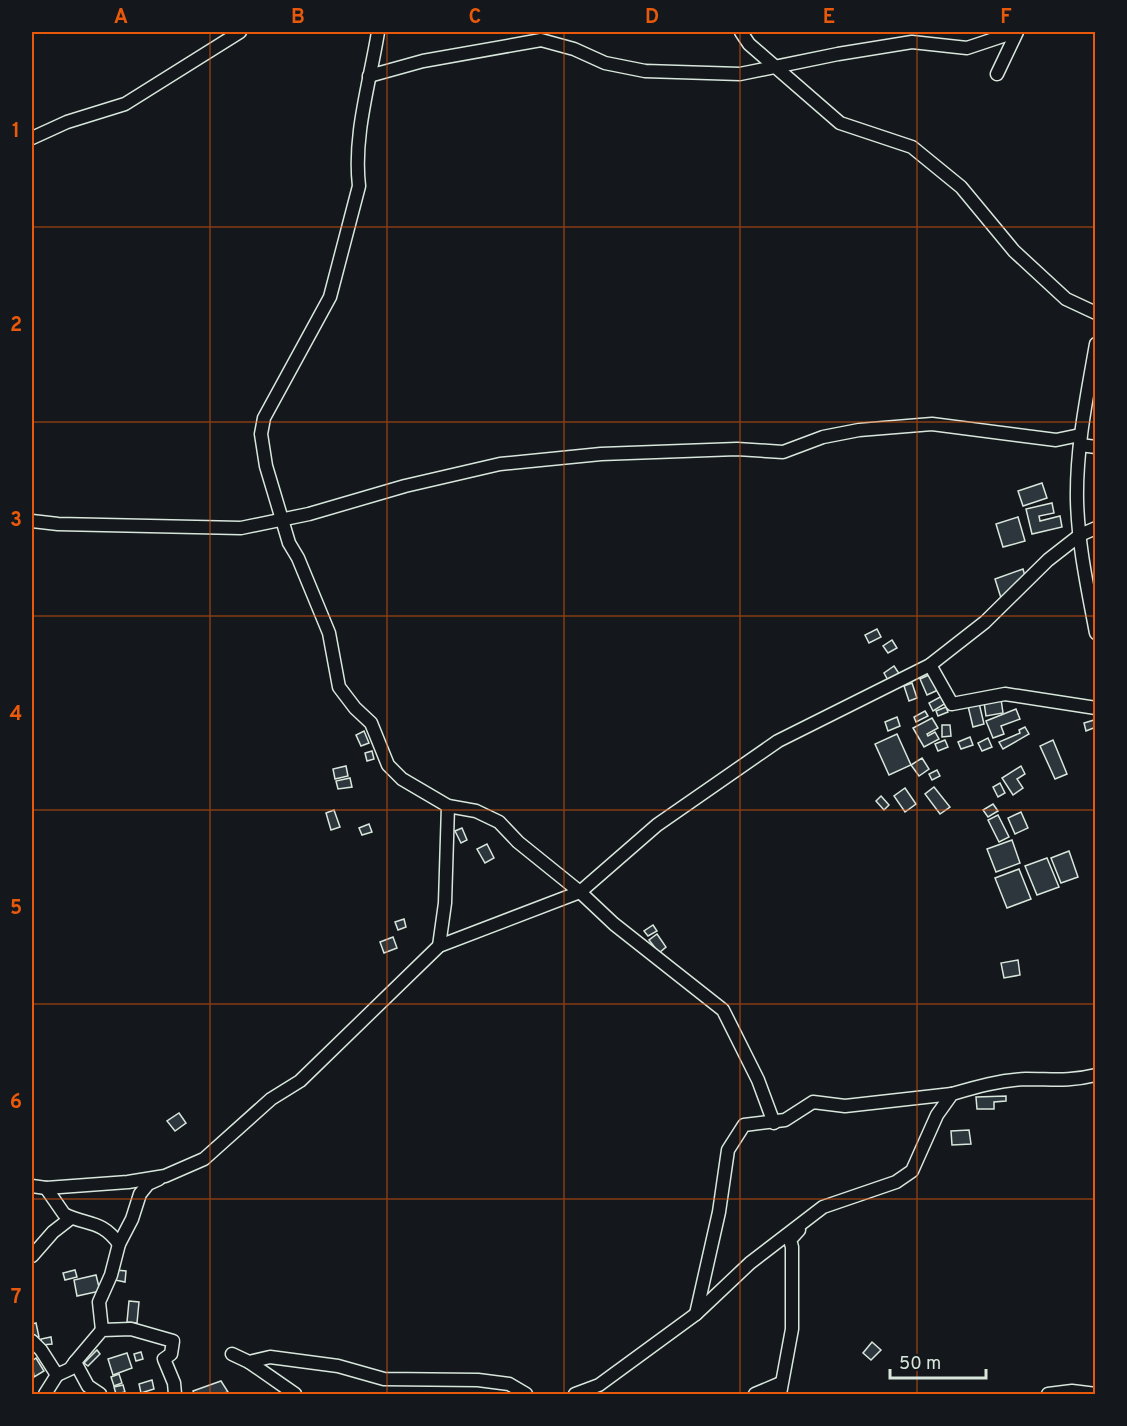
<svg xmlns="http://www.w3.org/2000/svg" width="1127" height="1426" font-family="Overpass,sans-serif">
<rect width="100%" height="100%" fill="#14181c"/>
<g fill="#2c363c" stroke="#d8e6dc" stroke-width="1.5">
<polygon points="1042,483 1047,498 1023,506 1018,491"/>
<polygon points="1052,503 1054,513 1039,516 1040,521 1060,516 1062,527 1032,534 1026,509"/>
<polygon points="1018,517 1025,541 1003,547 996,524"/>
<polygon points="1023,569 1026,580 1009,595 1001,598 995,579"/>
<polygon points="877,629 881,637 869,643 865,635"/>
<polygon points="892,640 897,648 888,653 883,646"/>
<polygon points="894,666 900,675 889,682 884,673"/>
<polygon points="931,674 938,690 927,695 920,679"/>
<polygon points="912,683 917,698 909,701 904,686"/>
<polygon points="942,696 946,703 933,711 929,703"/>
<polygon points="1001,699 1003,713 986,716 984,702"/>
<polygon points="979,703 984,724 973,727 968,706"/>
<polygon points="946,707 948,712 938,716 936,711"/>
<polygon points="1016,709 1020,719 1001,726 1004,734 993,738 986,721"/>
<polygon points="925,711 928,716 916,722 914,717"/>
<polygon points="897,717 900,726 888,731 885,722"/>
<polygon points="932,718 938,728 927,734 928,736 935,732 939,739 924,747 913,728"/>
<polygon points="1094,720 1096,727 1086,731 1084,723"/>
<polygon points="942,725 950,725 951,736 942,737"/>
<polygon points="1025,727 1029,734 1003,749 999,742 1020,733 1019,730"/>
<polygon points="364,731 369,743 361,746 356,735"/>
<polygon points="897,734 911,765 889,775 875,744"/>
<polygon points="970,737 973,745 961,749 958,742"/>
<polygon points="988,738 992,747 982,751 978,743"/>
<polygon points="945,740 948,747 938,751 935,744"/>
<polygon points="1053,740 1067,774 1055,779 1040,746"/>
<polygon points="372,751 374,759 367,761 365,753"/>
<polygon points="922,758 929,769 919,776 911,765"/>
<polygon points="346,766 348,776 335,779 333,769"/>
<polygon points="1021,766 1025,774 1017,779 1023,788 1013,795 1002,778"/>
<polygon points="937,770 940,776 932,780 929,774"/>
<polygon points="350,778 352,787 338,789 336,781"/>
<polygon points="1000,783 1005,793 998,797 993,787"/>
<polygon points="934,787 950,807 940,814 925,794"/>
<polygon points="905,788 916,804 905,812 894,796"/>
<polygon points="881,796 889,805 884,810 876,801"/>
<polygon points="993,804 998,811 988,817 983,810"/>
<polygon points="334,810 340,827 331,830 326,813"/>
<polygon points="1021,812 1028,828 1015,834 1008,818"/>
<polygon points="998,815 1009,837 999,842 988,820"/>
<polygon points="369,824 372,832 362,835 359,828"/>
<polygon points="462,828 467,840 461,843 455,831"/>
<polygon points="1012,840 1020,863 996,872 987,849"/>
<polygon points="487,844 494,858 485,863 477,849"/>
<polygon points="1069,851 1078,877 1061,883 1051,858"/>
<polygon points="1047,858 1059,887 1037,895 1025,866"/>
<polygon points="1019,869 1031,899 1007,908 995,878"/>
<polygon points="404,919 406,927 398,930 395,922"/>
<polygon points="653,925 657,931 648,936 644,931"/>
<polygon points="657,934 666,947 659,953 649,940"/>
<polygon points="393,937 397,948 384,953 380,942"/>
<polygon points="1018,960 1020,975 1004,978 1001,963"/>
<polygon points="1006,1096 1006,1101 994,1102 994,1109 977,1109 976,1097"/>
<polygon points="179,1113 186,1123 175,1131 167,1121"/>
<polygon points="969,1130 971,1144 952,1145 951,1131"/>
<polygon points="75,1270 77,1277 65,1280 63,1273"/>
<polygon points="116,1270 126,1271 125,1282 115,1280"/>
<polygon points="96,1275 100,1291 77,1296 74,1280"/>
<polygon points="129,1301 139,1302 137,1323 127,1322"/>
<polygon points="36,1323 39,1337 32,1339 32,1324"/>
<polygon points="51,1337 52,1344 42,1345 41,1339"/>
<polygon points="872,1342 881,1350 871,1360 863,1353"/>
<polygon points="97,1350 100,1354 88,1366 84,1363"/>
<polygon points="141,1352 143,1359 136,1361 134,1354"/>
<polygon points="127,1353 132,1368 113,1375 108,1359"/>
<polygon points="36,1358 44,1371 34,1377 32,1361"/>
<polygon points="119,1374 122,1383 114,1386 111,1377"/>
<polygon points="152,1380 154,1389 141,1393 139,1384"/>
<polygon points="221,1381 228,1392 220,1394 194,1394 193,1391"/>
<polygon points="123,1385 125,1392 116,1394 114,1387"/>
</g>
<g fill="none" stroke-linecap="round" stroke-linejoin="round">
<g stroke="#d8e6dc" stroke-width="15">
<g id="street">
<path d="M378 32C370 82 353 135 359 186L330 297 264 418 261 434 266 466 289 543 298 558 329 633 339 687 355 708 371 723 388 765 402 779 448 806 476 811 499 822 518 842 580 892 614 924 723 1010 758 1080 774 1123"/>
<polyline points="741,32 749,44 840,123 912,147 961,187 1014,251 1066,299 1096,313"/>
<polyline points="997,74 1017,32"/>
<polyline points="369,76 423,61 541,40 574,49 605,63 645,71 740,74 838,54 912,42 967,48 1015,32"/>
<polyline points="32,138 67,122 125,104 240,32"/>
<path d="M1096 344C1087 396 1076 448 1077 500 1078 545 1088 590 1096 633"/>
<polyline points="1080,445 1096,447"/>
<polyline points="32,521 58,524 241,528 309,514 405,486 500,464 601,454 737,449 783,452 823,437 859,430 932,424 1056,440 1080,435"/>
<polyline points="930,665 952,704 1005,694 1096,708"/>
<polyline points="439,946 445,903 448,806"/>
<polyline points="32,1186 46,1188 128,1182 165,1176 204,1159 271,1099 300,1081 439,946 580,892 657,825 778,741 930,665 985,622 1048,560 1080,535 1096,528"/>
<path d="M46 1188 64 1214C87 1226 101 1219 119 1244"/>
<polyline points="32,1256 53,1232 71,1218"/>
<polyline points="696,1314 719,1212 728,1150 744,1125 785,1120 813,1102 845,1106 952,1094"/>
<polyline points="102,1330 99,1302 111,1275 119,1244 132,1219 140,1194 148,1184 159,1179"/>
<polyline points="32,1341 41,1350 57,1375 70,1369 75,1362 88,1386 100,1394"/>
<polyline points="232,1354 249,1362 270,1357 338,1366 384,1379 478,1380 509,1384 526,1394"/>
<polyline points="75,1362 102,1330 131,1329 173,1341 171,1354 164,1359 174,1383 175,1394"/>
<polyline points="249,1362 295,1394"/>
<polyline points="45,1394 57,1375"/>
<path d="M575 1394 599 1385 696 1314 750 1263 823 1207 896 1182 912 1171 937 1115 952 1094C976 1087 1000 1080 1026 1079 1053 1079 1067 1082 1096 1075"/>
<polyline points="755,1394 781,1383"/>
<polyline points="780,1394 792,1329 792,1247 790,1240 799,1230"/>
<polyline points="1048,1394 1072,1391 1096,1394"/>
</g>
</g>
<use href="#street" stroke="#14181c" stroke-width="12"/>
</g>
<path fill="none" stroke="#e8590c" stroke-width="1.5" stroke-opacity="0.55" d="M210 32V1394M387 32V1394M564 32V1394M740 32V1394M917 32V1394M32 227H1096M32 422H1096M32 616H1096M32 810H1096M32 1004H1096M32 1199H1096"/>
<rect width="1127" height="1426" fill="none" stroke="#14181c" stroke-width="66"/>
<path d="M890 1369v9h96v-9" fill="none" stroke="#d8e6dc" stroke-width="3"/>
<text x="899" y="1369" font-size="18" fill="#d8e6dc" stroke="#14181c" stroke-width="4.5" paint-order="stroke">50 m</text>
<rect x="33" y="33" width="1061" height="1360" fill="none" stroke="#e8590c" stroke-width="2"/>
<g font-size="20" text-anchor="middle" font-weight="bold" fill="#e8590c">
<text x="121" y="23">A</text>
<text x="298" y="23">B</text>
<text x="475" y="23">C</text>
<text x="652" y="23">D</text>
<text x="829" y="23">E</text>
<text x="1006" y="23">F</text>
<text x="16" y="137">1</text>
<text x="16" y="331">2</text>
<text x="16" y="526">3</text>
<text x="16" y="720">4</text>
<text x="16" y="914">5</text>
<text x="16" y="1108">6</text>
<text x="16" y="1303">7</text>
</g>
</svg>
